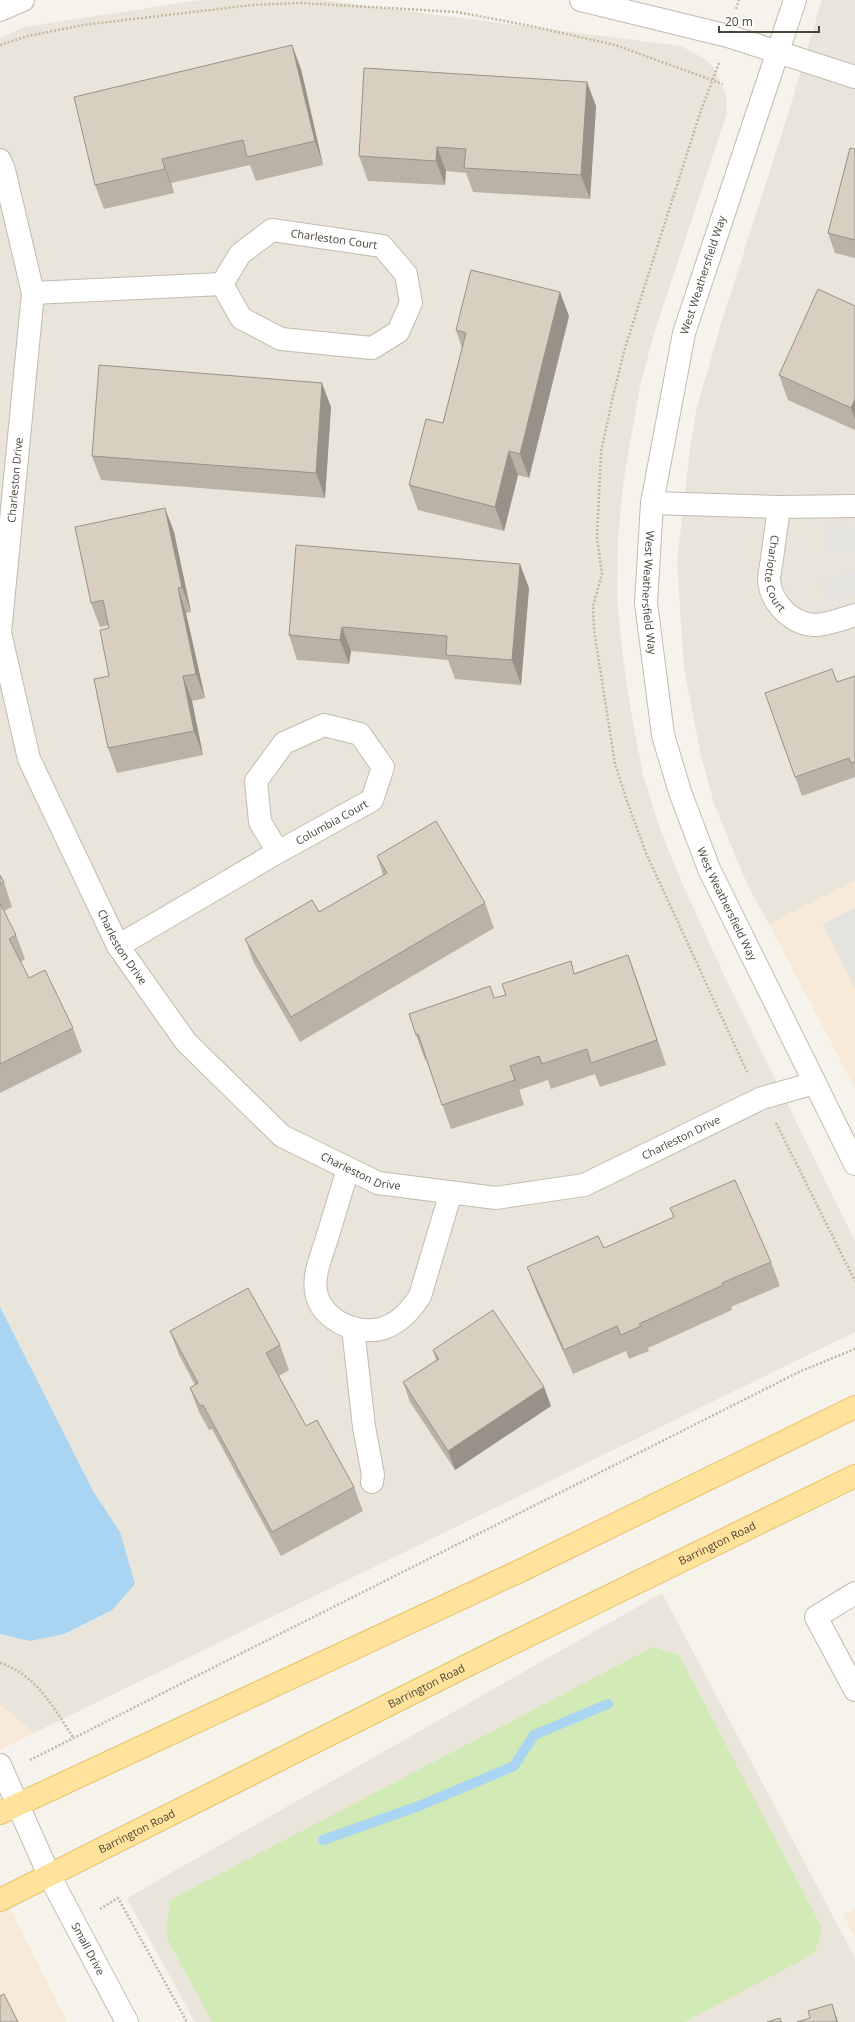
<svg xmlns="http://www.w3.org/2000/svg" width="855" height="2022" font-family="'Open Sans',sans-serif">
<rect width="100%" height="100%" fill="#f6f3ec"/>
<g fill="#eae5da">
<polygon points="200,0 321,0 681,46 703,58 713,67 726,95 727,113 654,334 640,386 623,484 618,541 617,599 624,666 631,712 643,774 660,829 683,885 724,975 855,1241 855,1332 34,1733 0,1705 0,38 24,27"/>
<polygon points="822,0 855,0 855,881 769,924 748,886 728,838 714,803 701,756 684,669 677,561 690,449 697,407 721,324 789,111"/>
<polygon points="662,1593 855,1958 855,2022 195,2022 127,1898"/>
</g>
<g fill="#f7ead8">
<polygon points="855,881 855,1088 769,924"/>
<polygon points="0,1705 34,1733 0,1750"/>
<polygon points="0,1889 67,2022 0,2022"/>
<polygon points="855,1909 855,1938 843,1915"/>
</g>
<polygon fill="#d2eab5" points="653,1647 679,1655 822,1928 815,1953 685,2022 212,2022 166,1936 170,1900"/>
<g fill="#e5e3e0">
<polygon points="827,526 855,527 855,553 826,552"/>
<polygon points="855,570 855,594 827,602 820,580"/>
<polygon points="855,908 855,988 823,924"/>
</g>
<polygon fill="#a9d4f2" points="0,1307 93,1491 120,1532 135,1584 112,1610 64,1634 30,1641 0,1634"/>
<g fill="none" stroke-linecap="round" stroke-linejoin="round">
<polyline stroke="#a9d4f2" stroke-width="10" points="323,1840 419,1806 514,1766 534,1735 608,1704"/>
<g stroke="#c2bbae" stroke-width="24">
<g id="minor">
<polyline points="581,0 728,36 855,77"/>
<path id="s1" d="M795 0 684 333 652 503 646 603 663 735 680 792 709 869 855 1164"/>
<polyline points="0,10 23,0"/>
<path id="s2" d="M0 160 4 170 33 293 0 633 29 759 118 946 186 1042 282 1136 378 1183 496 1198 584 1185 762 1098 815 1083"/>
<polygon points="272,230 382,246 406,274 411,303 398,332 372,348 281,339 241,318 222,284 240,254"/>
<polyline points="33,293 222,284"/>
<polyline points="652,503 779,507 855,506"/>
<path id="s3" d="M779 507C777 525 774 542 772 559 771 566 769 574 769 580 771 604 793 625 816 625 830 624 842 619 855 615"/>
<path id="s4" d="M118 946 278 852 372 800 383 767 360 734 324 725 284 743 256 781 260 822 278 852"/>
<path d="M348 1169C341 1192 334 1215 327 1238 322 1255 313 1274 316 1291 319 1314 343 1328 364 1330 390 1333 407 1316 420 1296L451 1192"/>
<polyline points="353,1328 364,1427 373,1475 372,1482"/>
<polyline points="855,1593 816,1617 855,1690"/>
<path id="s5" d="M0 1765 49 1875 127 2022"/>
</g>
</g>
<g stroke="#e6c16a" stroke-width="24">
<g id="major">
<polyline points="0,1813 522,1570 855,1407"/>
<path id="s6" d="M0 1900 470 1664 855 1476"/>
</g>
</g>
<g stroke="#c4b79f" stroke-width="2.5" stroke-dasharray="2 2" stroke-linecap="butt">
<polyline points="736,9 739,0"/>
<polyline points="0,45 28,36 83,25 252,5 301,3 457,12 526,25 615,45 723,84"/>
<polyline points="719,63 700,113 625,348 614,392 601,452 597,538 602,574 593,606 594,630 615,764 628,804 646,853 748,1074"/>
<polyline points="776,1123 855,1281"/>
<path d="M0 1663C36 1674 53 1707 73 1737"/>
<polyline points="30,1760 801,1371 855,1349"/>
<polyline points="100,1909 118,1898 187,2022"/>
</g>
<use href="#minor" stroke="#fff" stroke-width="22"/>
<use href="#major" stroke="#ffe39c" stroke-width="22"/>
</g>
<g fill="#bab2a6">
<polygon points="301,69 323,165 256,181 250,165 171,183 174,193 104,209 95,185"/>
<polygon points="596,106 590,199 473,192 466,173 446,171 445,185 368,181 359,156"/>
<polygon points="855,149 855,258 835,253 828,233"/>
<polygon points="855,306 855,430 788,400 779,375"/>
<polygon points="569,316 529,478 518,475 504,531 418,510 409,485 443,423 462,348 456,330"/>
<polygon points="331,407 325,498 101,480 92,456"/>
<polygon points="174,532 191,612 186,613 205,698 192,701 203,755 117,773 108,748 109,676 109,625 100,627 91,603"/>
<polygon points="529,588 521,685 455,679 448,660 351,651 349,664 297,660 289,635"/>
<polygon points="855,676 855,777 802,796 765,693 837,682"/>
<polygon points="377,856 485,903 494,928 300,1042 254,963 245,939 319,912 383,875"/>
<polygon points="0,875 4,882 12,907 4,911 16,935 25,959 21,962 29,978 73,1028 82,1052 0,1093"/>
<polygon points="628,955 637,980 666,1065 600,1087 595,1074 551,1089 548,1080 519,1090 524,1105 451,1129 426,1059 425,1060 416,1035 495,998 575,973"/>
<polygon points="670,1208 771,1262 780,1286 731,1307 732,1310 648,1348 649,1351 629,1359 626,1351 573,1374 536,1291 527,1267 604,1248 674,1217"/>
<polygon points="170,1331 280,1345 289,1370 279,1376 306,1426 354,1487 363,1511 281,1556 212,1429 209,1430 199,1412 190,1388 195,1385 179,1355"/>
<polygon points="433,1350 544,1387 551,1406 455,1470 410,1402 403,1382 436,1360"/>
</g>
<g fill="#979187">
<polygon points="292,45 301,69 323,165 315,141"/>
<polygon points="587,82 596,106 590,199 581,175"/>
<polygon points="437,147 446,171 445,185 436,161"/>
<polygon points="162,159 171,183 174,193 165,169"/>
<polygon points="560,292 569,316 529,478 520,454"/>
<polygon points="322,383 331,407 325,498 316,473"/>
<polygon points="855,399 855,419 851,408"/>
<polygon points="509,451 518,475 504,531 495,507"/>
<polygon points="165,508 174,532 191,612 182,587"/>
<polygon points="520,564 529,588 521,685 512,660"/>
<polygon points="178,588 186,613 205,698 196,674"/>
<polygon points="342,627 351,651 349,664 340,640"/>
<polygon points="183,676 192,701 203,755 194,731"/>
<polygon points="628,955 637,980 666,1065 657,1040"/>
<polygon points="510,1066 519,1090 524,1105 515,1080"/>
<polygon points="544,1387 551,1406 455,1470 448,1451"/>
<polygon points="832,2004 838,2022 837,2022"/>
</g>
<g fill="#d8cfc1" stroke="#979187">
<polygon points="292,45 315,141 247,157 243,140 162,159 165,169 95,185 74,97"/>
<polygon points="364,68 587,82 581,175 464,168 466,149 437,147 436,161 359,156"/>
<polygon points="850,148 855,149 855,240 828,233"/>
<polygon points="471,270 560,292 520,454 509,451 495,507 409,485 426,419 443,423 466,333 456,330"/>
<polygon points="818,289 855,306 855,399 851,408 779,375"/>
<polygon points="99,365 322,383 316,473 92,456"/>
<polygon points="165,508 182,587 178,588 196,674 183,676 194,731 108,748 94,679 109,676 100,630 109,628 103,600 91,603 75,527"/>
<polygon points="296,545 520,564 512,660 446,655 447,636 342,627 340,640 289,635"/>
<polygon points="832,669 837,682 855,676 855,762 851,763 849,758 795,777 765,693"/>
<polygon points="436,821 485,903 291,1017 245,939 312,900 319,912 387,873 377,856"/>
<polygon points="0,875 4,882 0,884"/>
<polygon points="0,903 16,935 9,939 29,978 45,970 73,1028 0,1064"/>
<polygon points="628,955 657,1040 591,1063 587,1049 542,1064 539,1056 510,1066 515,1080 442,1105 418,1034 416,1035 409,1014 490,986 494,998 506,995 502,984 571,961 574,974"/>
<polygon points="735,1180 771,1262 722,1283 723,1285 639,1324 641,1326 621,1335 617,1326 564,1350 527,1267 598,1236 604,1248 674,1217 670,1208"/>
<polygon points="248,1288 280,1345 266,1353 306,1426 317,1420 354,1487 272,1532 203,1405 200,1406 190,1388 198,1383 170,1331"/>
<polygon points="493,1310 544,1387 448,1451 403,1382 439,1359 433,1350"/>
<polygon points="4,1994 18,2022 0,2022 0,1996"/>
<polygon points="832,2004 837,2022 797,2022 810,2018 808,2011"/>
<polygon points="780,2018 781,2022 767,2022"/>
</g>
<g text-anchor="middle" stroke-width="3" stroke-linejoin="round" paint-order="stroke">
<g font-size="11" fill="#4b4439" stroke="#fff">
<text transform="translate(334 239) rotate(8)" y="4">Charleston Court</text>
<text transform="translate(703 275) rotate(-72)" y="4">West Weathersfield Way</text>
<text transform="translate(15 480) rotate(-85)" y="4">Charleston Drive</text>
<text dy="4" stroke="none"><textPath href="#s3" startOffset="68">Charlotte Court</textPath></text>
<text dy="4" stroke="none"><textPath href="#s1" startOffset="614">West Weathersfield Way</textPath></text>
<text dy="4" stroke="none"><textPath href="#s4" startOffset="247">Columbia Court</textPath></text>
<text dy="4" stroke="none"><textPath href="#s1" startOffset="938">West Weathersfield Way</textPath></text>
<text dy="4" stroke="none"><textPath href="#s2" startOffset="818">Charleston Drive</textPath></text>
<text dy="4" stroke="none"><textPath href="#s2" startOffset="1490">Charleston Drive</textPath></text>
<text dy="4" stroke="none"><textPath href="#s2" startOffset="1154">Charleston Drive</textPath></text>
<text dy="4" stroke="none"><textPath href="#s6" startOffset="801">Barrington Road</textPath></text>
<text dy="4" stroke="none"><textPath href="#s6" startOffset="477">Barrington Road</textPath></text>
<text dy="4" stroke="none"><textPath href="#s6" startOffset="153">Barrington Road</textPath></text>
<text dy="4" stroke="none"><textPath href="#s5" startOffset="204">Small Drive</textPath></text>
</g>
</g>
<path d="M719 26v6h100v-6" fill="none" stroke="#4b4439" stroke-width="2"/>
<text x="725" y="26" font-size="12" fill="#4b4439" stroke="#ffffff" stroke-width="3" paint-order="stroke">20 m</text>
</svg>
